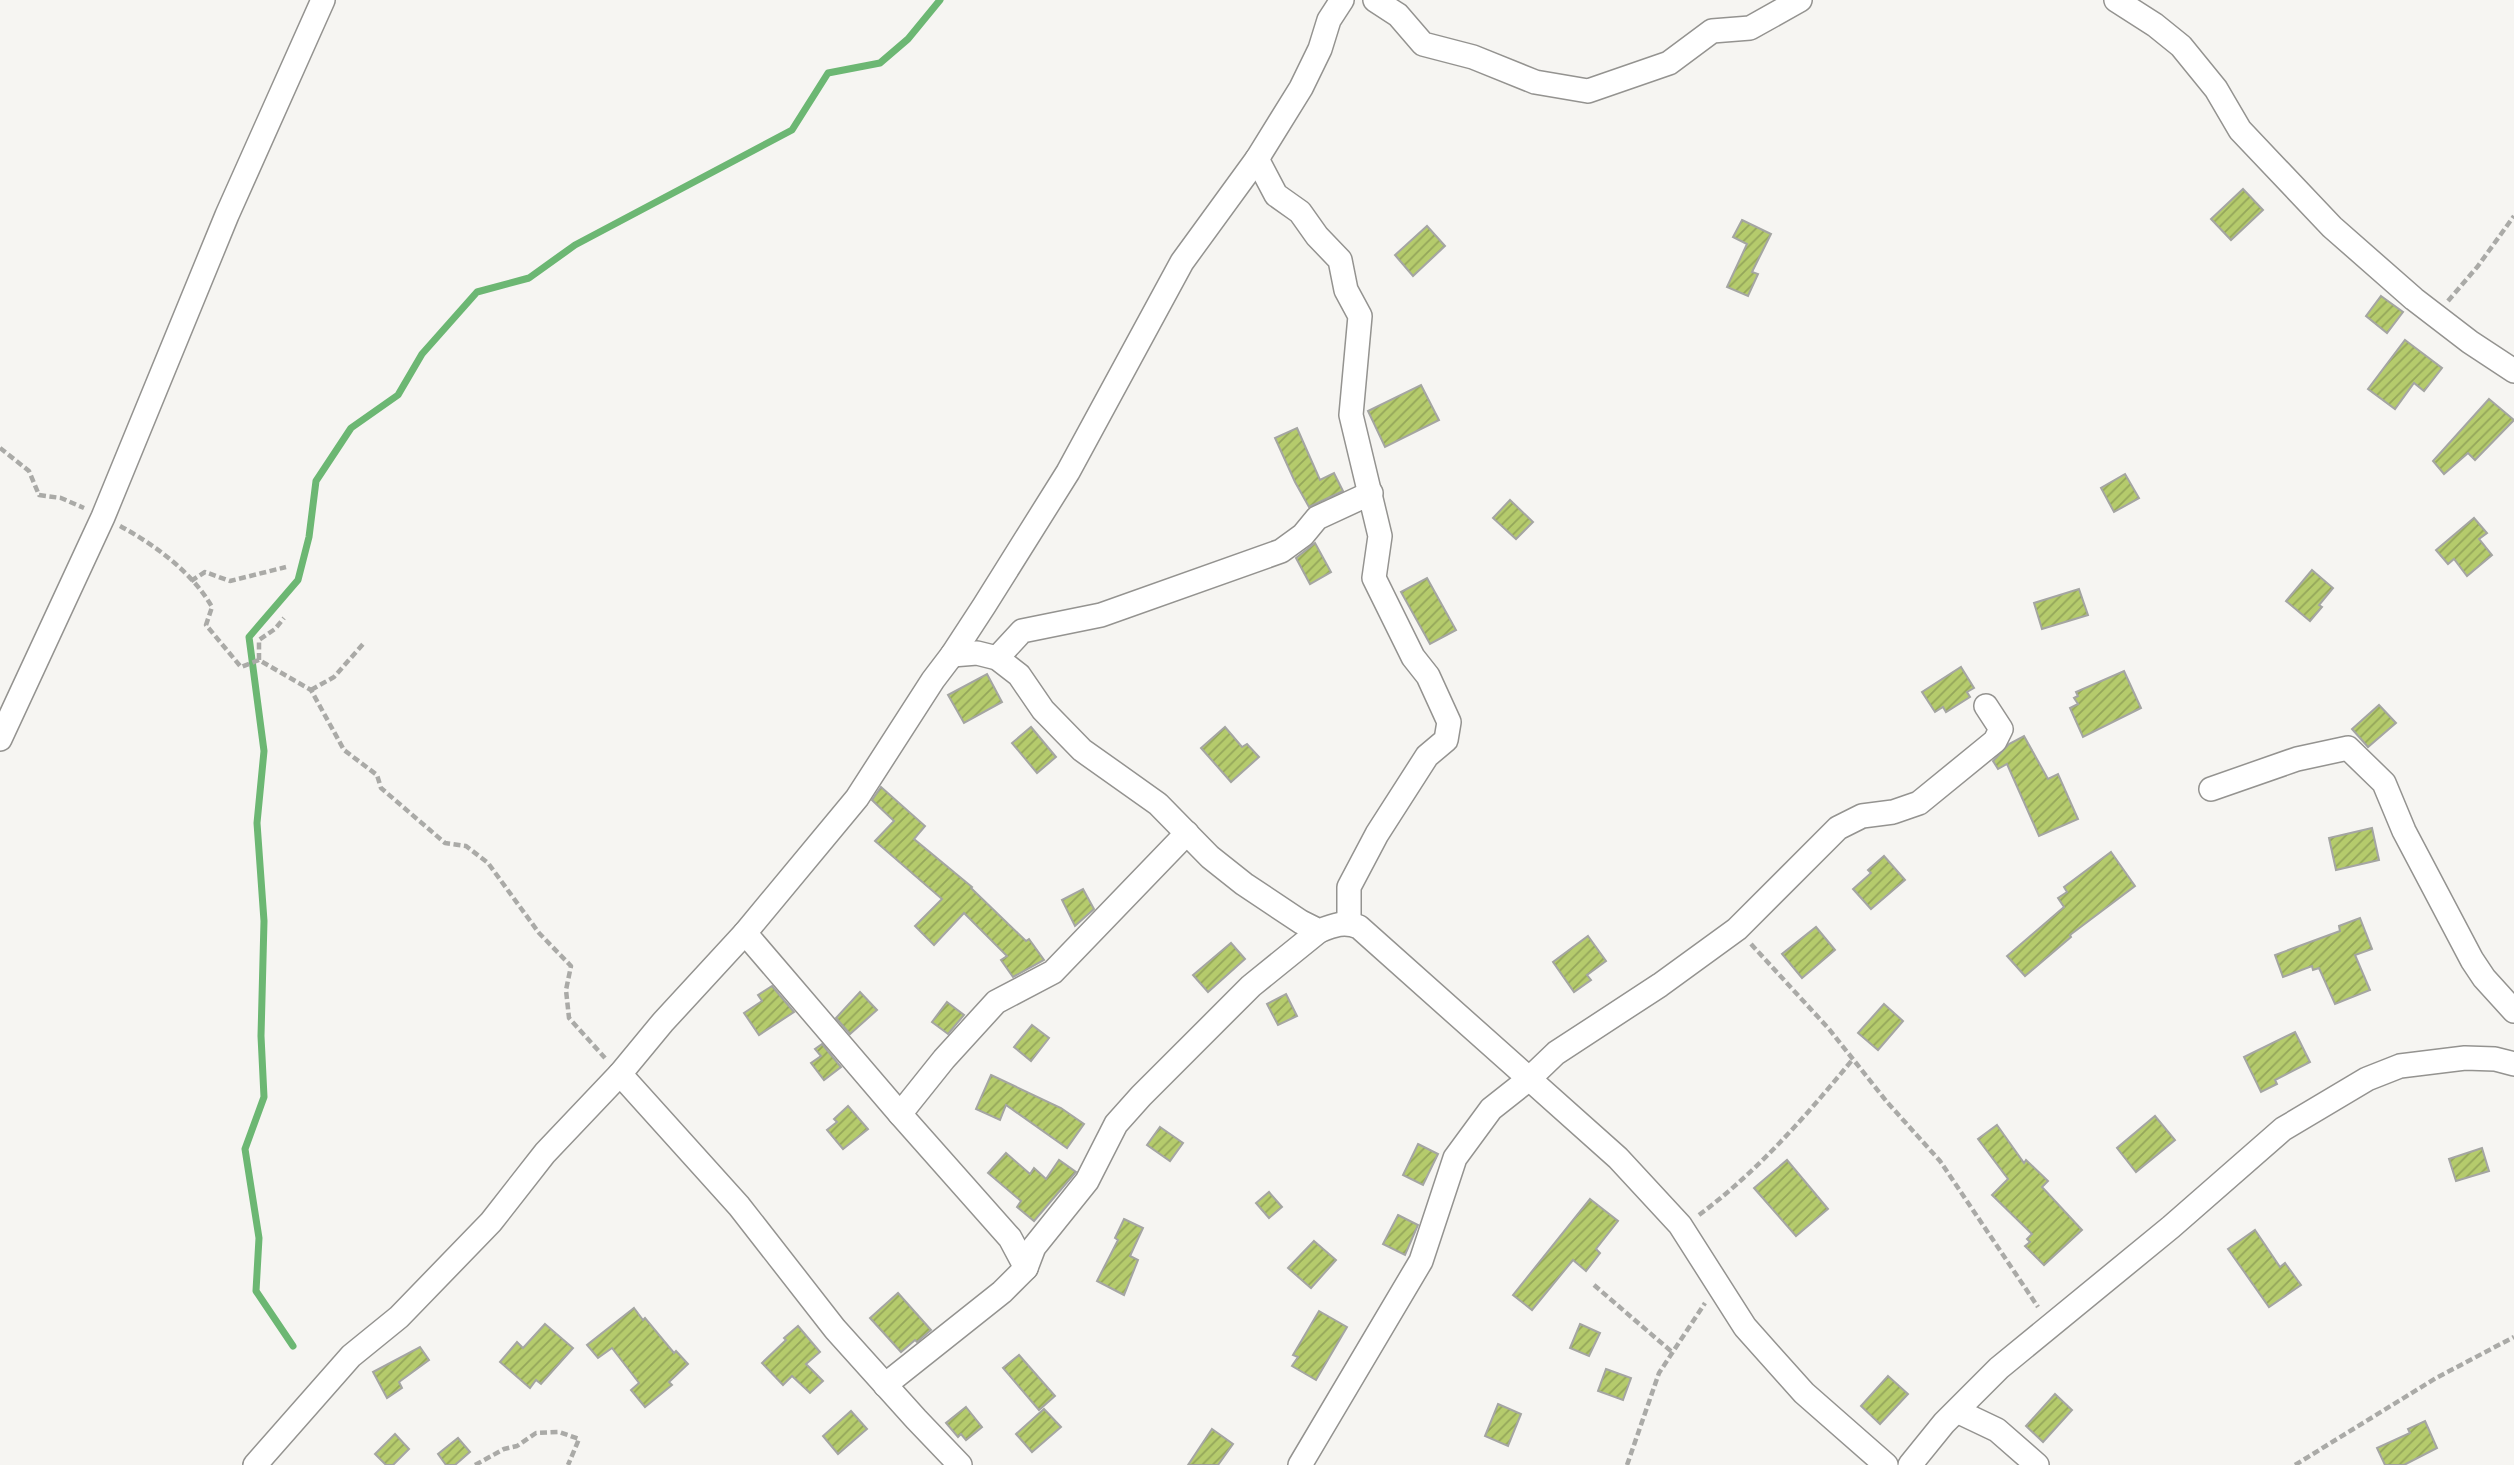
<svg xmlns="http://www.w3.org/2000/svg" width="2514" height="1465" font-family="Mulish,sans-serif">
<defs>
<pattern id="building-hatch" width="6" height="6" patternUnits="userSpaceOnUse" patternTransform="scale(1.75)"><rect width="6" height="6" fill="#b5cb6c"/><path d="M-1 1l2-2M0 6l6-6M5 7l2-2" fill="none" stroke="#94a65a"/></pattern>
</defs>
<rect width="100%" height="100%" fill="#f6f5f2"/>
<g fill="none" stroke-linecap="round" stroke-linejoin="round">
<polyline stroke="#6cb773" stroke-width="7" points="293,1346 256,1291 259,1238 245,1149 264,1097 261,1036 264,921 257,823 264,751 249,637 298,580 309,537 316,481 351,428 398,395 422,354 477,292 529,278 575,245 792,130 828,73 880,63 908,39 940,0"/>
</g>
<g fill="url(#building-hatch)" stroke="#a4a5a2" stroke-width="2">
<polygon points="2243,189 2263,210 2231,240 2211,219"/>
<polygon points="1742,220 1771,234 1752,272 1758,274 1748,296 1727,287 1747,244 1733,237"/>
<polygon points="1427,226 1445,246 1413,276 1395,255"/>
<polygon points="2381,296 2403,312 2387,333 2366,316"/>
<polygon points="2405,340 2442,368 2424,391 2414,383 2395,409 2368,389"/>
<polygon points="1421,385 1439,420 1385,447 1368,411"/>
<polygon points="2489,399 2514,420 2475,460 2468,453 2444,474 2433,461"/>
<polygon points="1297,428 1320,480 1334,473 1343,491 1309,507 1295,482 1275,438"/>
<polygon points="2125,474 2139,498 2114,512 2101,488"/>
<polygon points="1510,500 1533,522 1516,539 1493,518"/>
<polygon points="2474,518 2487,533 2479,539 2492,555 2467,576 2454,559 2448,564 2436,550"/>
<polygon points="1315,543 1331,572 1310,584 1296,558"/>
<polygon points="2312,570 2333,588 2319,605 2322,607 2310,621 2286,601"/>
<polygon points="1427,578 1456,630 1430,644 1401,592"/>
<polygon points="2079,589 2088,615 2042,629 2034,603"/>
<polygon points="1961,667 1974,688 1967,692 1970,697 1946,712 1943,707 1935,712 1922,692"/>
<polygon points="2124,671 2141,708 2083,737 2070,708 2078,704 2074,698 2078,696 2076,692"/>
<polygon points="987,674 1002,702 964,723 948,695"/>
<polygon points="2379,705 2396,723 2368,747 2352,729"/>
<polygon points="1031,727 1056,757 1037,773 1012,743"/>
<polygon points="1225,727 1242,747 1247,744 1259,757 1231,782 1201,748"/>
<polygon points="2024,736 2048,779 2058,774 2078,819 2039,836 2007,764 1998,769 1993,761 2009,744"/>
<polygon points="881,787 925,826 914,839 972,887 971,888 1026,941 1029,939 1044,960 1013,977 1001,960 1007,956 964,913 934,945 915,926 942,899 875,841 894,821 872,800"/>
<polygon points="2372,828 2379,860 2336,870 2329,838"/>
<polygon points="2111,852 2135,886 2070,935 2071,937 2025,976 2007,956 2064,907 2058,898 2067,892 2064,887"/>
<polygon points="1884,856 1905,880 1871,909 1853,889 1871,873 1868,870"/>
<polygon points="1083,889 1094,909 1075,926 1062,900"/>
<polygon points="2360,918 2372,949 2355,955 2370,990 2335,1004 2319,968 2313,970 2312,966 2283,977 2275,955 2340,931 2339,926"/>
<polygon points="1816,927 1835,950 1802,978 1782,954"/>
<polygon points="1588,936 1606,961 1587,975 1591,980 1574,992 1553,962"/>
<polygon points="1231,943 1245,959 1208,992 1193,975"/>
<polygon points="772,986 794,1012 759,1035 744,1013 762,1001 758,995"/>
<polygon points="860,992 877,1010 850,1034 836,1018"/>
<polygon points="1286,994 1297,1016 1278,1025 1267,1004"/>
<polygon points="947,1002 964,1015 948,1034 932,1022"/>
<polygon points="1884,1004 1903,1021 1878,1050 1858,1033"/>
<polygon points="1032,1025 1049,1038 1031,1061 1014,1047"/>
<polygon points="2295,1032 2310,1062 2275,1080 2277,1084 2261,1092 2244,1057"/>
<polygon points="822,1044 841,1067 824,1080 811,1063 821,1056 815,1049"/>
<polygon points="991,1075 1061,1108 1084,1124 1067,1148 1006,1105 1000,1120 976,1109"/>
<polygon points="848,1106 868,1129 843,1149 827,1130 837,1122 834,1119"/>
<polygon points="2155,1116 2175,1140 2136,1172 2117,1148"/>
<polygon points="1997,1125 2024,1163 2026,1160 2048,1181 2042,1187 2082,1230 2044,1265 2025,1246 2030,1242 2027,1239 2032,1234 1992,1195 2008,1179 1978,1139"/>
<polygon points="1160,1127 1183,1143 1170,1161 1147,1145"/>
<polygon points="1418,1144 1438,1154 1423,1185 1403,1175"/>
<polygon points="2482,1148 2489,1171 2456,1181 2449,1159"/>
<polygon points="1006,1153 1030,1174 1034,1168 1046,1179 1059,1160 1076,1172 1034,1221 1017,1207 1021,1201 988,1173"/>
<polygon points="1787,1160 1828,1209 1796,1236 1754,1188"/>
<polygon points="1269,1192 1282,1207 1269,1218 1256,1203"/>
<polygon points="1590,1199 1618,1221 1596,1249 1600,1253 1586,1271 1573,1260 1532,1310 1513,1295"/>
<polygon points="1398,1215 1418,1225 1405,1255 1383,1244"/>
<polygon points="1124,1219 1143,1228 1130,1256 1138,1260 1124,1295 1097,1281 1118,1240 1115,1238"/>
<polygon points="2255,1230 2280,1267 2285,1263 2301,1285 2269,1307 2228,1249"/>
<polygon points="1314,1241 1336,1260 1311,1288 1288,1268"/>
<polygon points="898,1293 931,1330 917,1342 915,1340 901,1352 870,1318"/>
<polygon points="634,1308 643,1320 645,1318 674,1353 676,1351 688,1364 669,1382 672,1385 645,1407 631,1390 639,1383 612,1348 598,1358 587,1345"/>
<polygon points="1319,1311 1347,1327 1316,1380 1292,1366 1298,1357 1293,1355"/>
<polygon points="545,1324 573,1348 541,1384 536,1380 530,1388 500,1362 517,1342 523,1348"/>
<polygon points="1580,1324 1600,1333 1589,1356 1570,1348"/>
<polygon points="798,1326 820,1352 806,1364 823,1381 810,1393 792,1376 783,1385 762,1363 786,1340 784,1338"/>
<polygon points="420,1347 429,1360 399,1382 402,1388 387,1398 373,1372"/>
<polygon points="1019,1355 1055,1396 1039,1410 1003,1368"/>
<polygon points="1606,1369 1631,1378 1623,1400 1598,1391"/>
<polygon points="1888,1376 1908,1394 1880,1424 1861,1406"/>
<polygon points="2055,1394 2072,1410 2043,1442 2026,1426"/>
<polygon points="1498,1404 1521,1414 1508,1446 1485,1436"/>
<polygon points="966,1407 982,1427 966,1440 961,1434 958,1437 946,1423"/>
<polygon points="1044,1409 1061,1427 1032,1452 1016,1434"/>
<polygon points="851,1411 867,1429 838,1454 823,1436"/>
<polygon points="2425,1421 2437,1448 2404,1465 2385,1465 2377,1448 2410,1433 2408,1429"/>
<polygon points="1212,1429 1233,1444 1218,1465 1188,1465"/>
<polygon points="395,1434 409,1449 393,1465 386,1465 375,1454"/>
<polygon points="458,1438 470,1452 455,1465 446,1465 438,1454"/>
</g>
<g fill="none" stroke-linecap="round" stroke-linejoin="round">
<g stroke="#949390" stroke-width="26">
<g id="minor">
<polyline points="1375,0 1398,15 1423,44 1473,57 1535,82 1588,91 1669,63 1712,31 1750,28 1800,0"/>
<polyline points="2116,0 2155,25 2181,46 2216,89 2240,130 2332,227 2414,299 2470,342 2514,371"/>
<polyline points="1257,159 1276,195 1300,212 1317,236 1340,260 1346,290 1360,316 1351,415 1380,536 1374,578 1413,657 1428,676 1449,722 1446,740 1427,756 1377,834 1349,887 1349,923"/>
<path d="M952 655 977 653 997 658 1019 675 1043 710 1082 750 1158 804 1210 857 1244 884 1301 922 1319 931C1334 925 1344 921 1359 927L1618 1158 1680 1225 1745 1327 1804 1393 1886 1465"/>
<polyline points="997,658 1022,631 1101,615 1281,551 1303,535 1317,518 1371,493"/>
<polyline points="0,739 103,517 227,215 323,0"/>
<polyline points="2211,789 2297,759 2348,748 2384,783 2404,831 2472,960 2484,978 2514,1011"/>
<polyline points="745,933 900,1114 1010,1238 1026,1268"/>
<polyline points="620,1074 739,1206 835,1329 916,1419 960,1465"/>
<polyline points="900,1114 944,1059 996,1002 1053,972 1187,833"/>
<polyline points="885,1385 1002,1292 1026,1268 1034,1247 1087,1181 1116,1124 1141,1096 1251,986 1319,931"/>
<polyline points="1957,1411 1997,1430 2037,1465"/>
<polyline points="255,1465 351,1356 399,1317 491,1222 545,1153 620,1074 663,1022 745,933 857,798 933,680 952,655 984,606 1068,472 1182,262 1257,159 1301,88 1320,49 1329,20 1342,0"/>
<polyline points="1300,1465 1421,1261 1455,1158 1491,1109 1529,1079 1556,1053 1660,985 1737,929 1838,828 1862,816 1893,812 1919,803 1995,741 2001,729 1986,706"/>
<polyline points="1910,1465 1944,1423 1999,1368 2171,1227 2283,1129 2367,1079 2400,1066 2465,1058 2495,1059 2514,1064"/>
</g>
</g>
<g stroke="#aaaaa7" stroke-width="4.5" stroke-dasharray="7 3.5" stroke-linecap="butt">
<polyline points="2448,301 2478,266 2514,216"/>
<polyline points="0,448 29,471 39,495 61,498 84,508"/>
<path d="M120 526C155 545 192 572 212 607L206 625 241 667 259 660 311 690 344 750 377 775 381 788 445 843 466 846 488 863 539 933 571 966 566 990 569 1018 605 1058"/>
<polyline points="191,581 205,572 230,581 286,567"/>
<polyline points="259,660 259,640 275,629 284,618"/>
<polyline points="311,690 334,677 364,643"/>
<polyline points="1751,944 1829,1029 1887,1102 1940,1161 2038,1307"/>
<path d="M1699 1215C1758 1171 1806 1116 1853 1059"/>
<polyline points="1594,1285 1672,1352"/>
<polyline points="475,1465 504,1449 517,1446 536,1433 559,1432 579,1439 568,1465"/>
<polyline points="1627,1465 1659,1373 1705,1303"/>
<polyline points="2295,1465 2436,1378 2514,1337"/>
</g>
<use href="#minor" stroke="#fff" stroke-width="23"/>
</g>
</svg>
